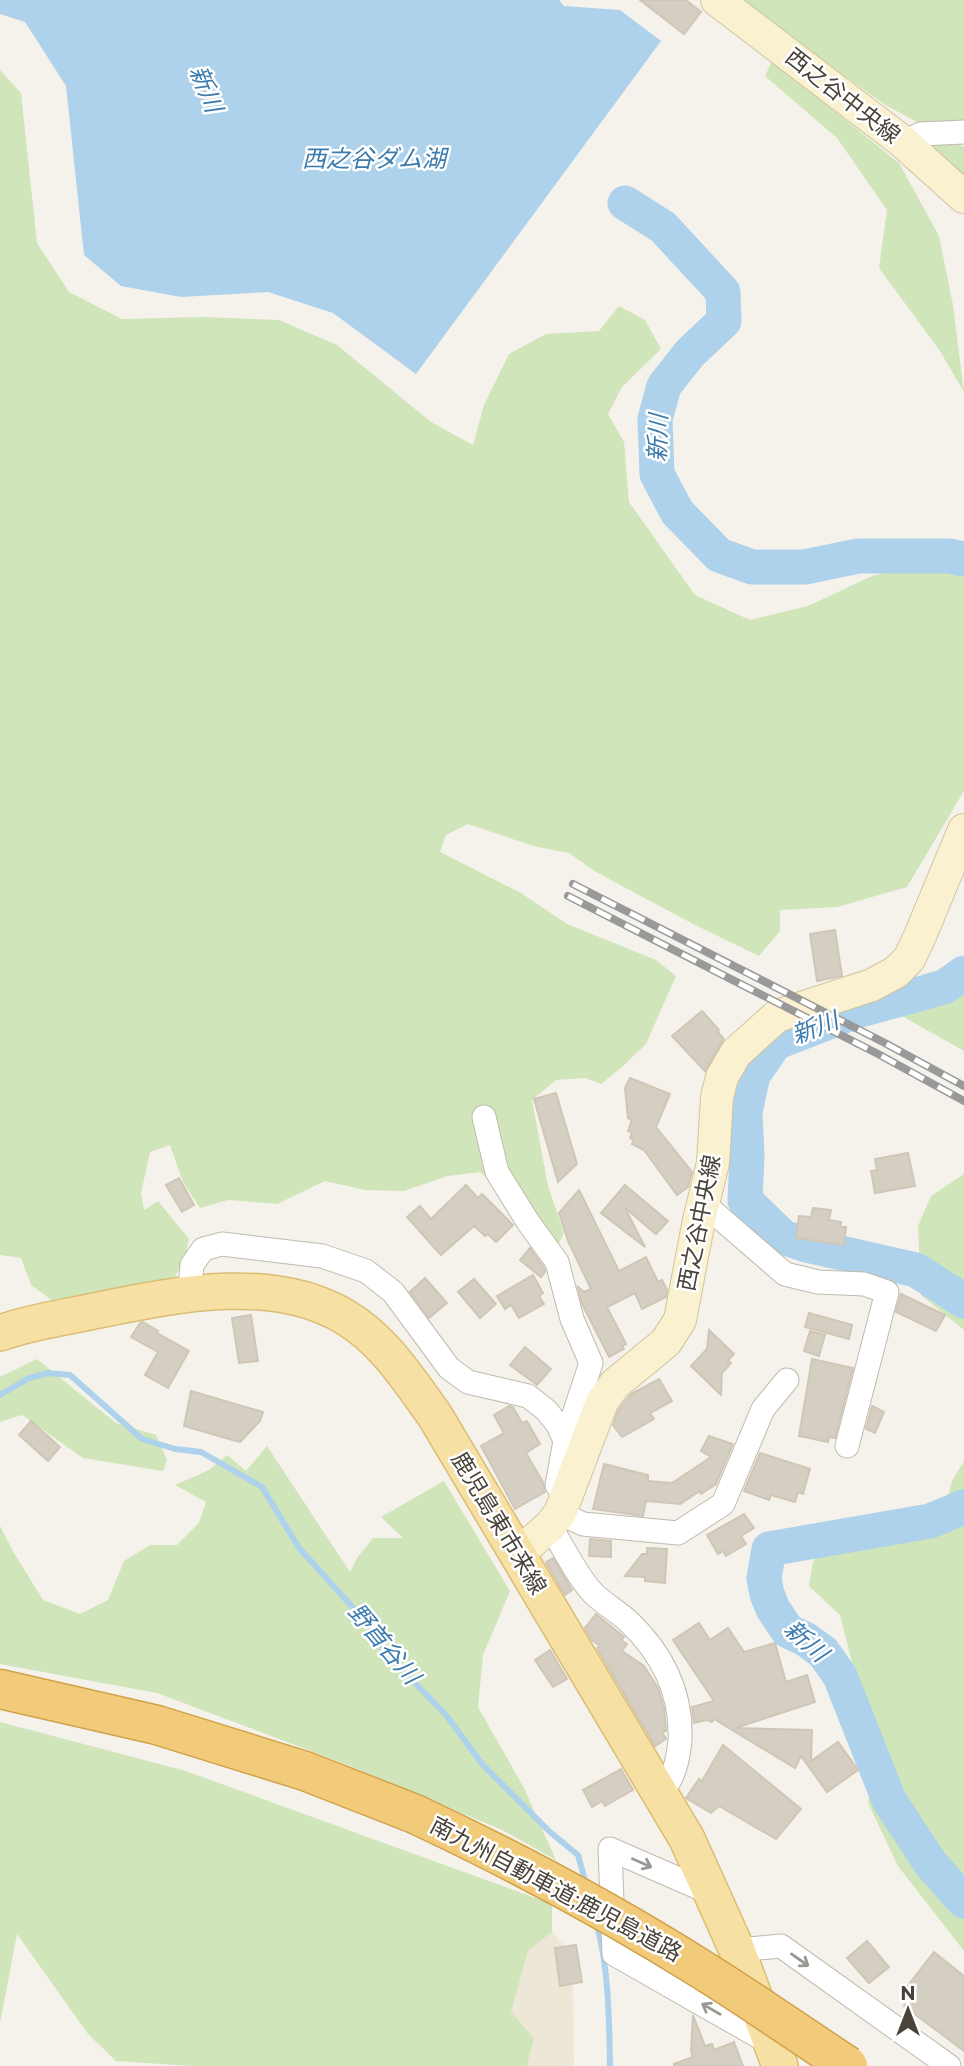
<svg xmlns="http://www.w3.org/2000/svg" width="964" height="2066" font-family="Montserrat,'Noto Sans JP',sans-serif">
<rect width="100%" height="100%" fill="#f5f2ec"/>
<polygon fill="#ece7d7" points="552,1932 572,1955 574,2066 527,2066 534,2038 511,2012 528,1951"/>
<g fill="#d0e5b9">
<polygon points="736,0 964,0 964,127 919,123 887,106"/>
<polygon points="772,61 899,163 939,236 953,305 964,392 940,351 879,268 887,210 837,138 765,76"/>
<polygon points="0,70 21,93 37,243 69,292 122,319 202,317 279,320 337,345 431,422 473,445 484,405 509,354 546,334 599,331 619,306 645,320 661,349 622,387 608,414 624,442 629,502 695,595 750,620 808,606 872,576 921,565 964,568 964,791 907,887 837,907 780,910 780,931 759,956 695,925 596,872 569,853 533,846 468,824 446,835 440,852 521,893 567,924 656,960 676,976 646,1044 623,1066 601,1084 585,1078 556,1080 532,1100 548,1186 564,1233 555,1251 517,1199 480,1172 448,1176 404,1191 365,1190 325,1181 277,1204 228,1200 200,1208 183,1182 170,1145 150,1152 141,1193 144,1210 158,1201 189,1239 184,1261 169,1287 92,1294 53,1301 31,1285 21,1258 0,1255"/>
<polygon points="940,135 964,147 964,183 913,147"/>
<polygon points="949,967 964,976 964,1051 902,1016 922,975"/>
<polygon points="964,1174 964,1330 921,1295 918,1226 931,1196"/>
<polygon points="37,1359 116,1423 156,1435 167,1460 163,1471 83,1458 22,1415 0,1422 0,1377"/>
<polygon points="267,1446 350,1572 357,1558 373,1538 403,1538 381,1517 444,1481 510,1591 483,1655 478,1707 524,1788 556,1860 502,1830 348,1765 157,1693 0,1664 0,1526 14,1553 43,1600 80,1614 108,1600 124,1561 150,1545 177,1545 199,1523 206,1502 175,1485 209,1470 227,1455 246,1471"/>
<polygon points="964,1461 964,1951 898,1866 868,1803 880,1737 855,1674 840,1615 809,1586 813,1562 829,1538 937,1537 952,1481"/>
<polygon points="0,1722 186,1771 552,1904 552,1932 528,1951 511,2012 534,2038 527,2066 191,2066 116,2061 88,2034 17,1934 0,2023"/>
</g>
<polygon fill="#aed2eb" points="0,0 559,0 564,6 620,10 661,41 416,374 333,313 268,292 181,297 121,286 84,255 66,86 25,22 0,14"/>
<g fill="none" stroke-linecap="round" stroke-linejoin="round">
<g stroke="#aed2eb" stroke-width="6">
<polyline points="0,1395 29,1378 48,1373 70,1375 142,1439 175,1449 201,1452 262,1487 299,1548 367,1623 386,1653 446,1715 483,1765 550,1832 578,1855 586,1884"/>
<path d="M597 1925C609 1971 609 2018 610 2066"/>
</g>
<g stroke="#aed2eb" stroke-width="35">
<polyline points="625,203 663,227 723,292 724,321 690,353 664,386 655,419 657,474 677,512 719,555 752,567 805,567 858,556 949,556 964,559"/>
<polyline points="964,973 944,987 857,1011 775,1043 753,1075 745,1112 747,1157 745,1200 783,1237 806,1245 916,1270 964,1301"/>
<polyline points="964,1507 930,1521 769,1549 764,1578 767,1594 773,1609 788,1631 805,1639 823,1652 840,1676 889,1800 931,1864 964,1901"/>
</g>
</g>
<g fill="#d5cec2" stroke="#d0c6b6" stroke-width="2">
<polygon points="640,0 686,0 701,12 684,34"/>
<polygon points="835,930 842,976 817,981 810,934"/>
<polygon points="702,1011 719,1030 717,1031 724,1039 705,1071 672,1036"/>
<polygon points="630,1078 670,1094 656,1127 692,1172 688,1187 677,1195 644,1150 632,1144 634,1140 630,1138 632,1132 628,1131 632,1120 628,1118 625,1088"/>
<polygon points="556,1093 577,1164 558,1182 534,1099"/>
<polygon points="908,1153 915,1186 875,1193 871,1171 877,1170 875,1159"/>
<polygon points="179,1178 194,1205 182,1212 166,1185"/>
<polygon points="466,1185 478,1198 482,1194 513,1225 496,1242 488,1234 485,1236 474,1226 441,1255 407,1217 420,1206 431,1219"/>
<polygon points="625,1185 668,1221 656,1234 625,1208 645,1247 601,1213"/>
<polygon points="579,1190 619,1271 646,1257 658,1282 662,1280 667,1290 666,1297 642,1309 635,1293 607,1307 626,1344 622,1346 624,1349 609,1357 582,1304 578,1287 584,1292 591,1289 568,1241 559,1213"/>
<polygon points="813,1208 831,1210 829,1220 841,1222 840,1227 846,1227 844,1245 796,1238 799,1216 811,1217"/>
<polygon points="530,1248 544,1268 545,1272 541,1277 520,1260"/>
<polygon points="533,1275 543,1293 539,1296 544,1304 519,1318 511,1305 505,1309 497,1296"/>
<polygon points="425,1278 447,1303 429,1318 410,1292"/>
<polygon points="474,1279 496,1304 480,1318 458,1292"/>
<polygon points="901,1294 945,1315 936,1331 896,1312"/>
<polygon points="809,1313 852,1325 849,1339 805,1327"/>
<polygon points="251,1315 258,1361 239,1363 232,1318"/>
<polygon points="143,1322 158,1331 157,1333 189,1351 168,1388 145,1375 158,1352 131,1337 140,1323"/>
<polygon points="709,1330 734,1354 728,1360 731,1363 722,1373 721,1395 691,1366 707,1349"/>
<polygon points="810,1331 825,1335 819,1356 804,1351"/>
<polygon points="525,1347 551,1369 537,1385 510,1365"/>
<polygon points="812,1359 853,1368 835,1438 829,1437 828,1442 799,1436"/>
<polygon points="659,1379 672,1401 650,1413 654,1419 622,1437 613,1425 618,1411 631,1394"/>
<polygon points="191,1391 263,1412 260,1421 240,1442 184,1426"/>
<polygon points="509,1406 513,1407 522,1423 527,1421 540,1444 526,1453 543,1482 545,1492 515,1509 481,1446 504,1433 494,1415"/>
<polygon points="872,1406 884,1412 875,1433 866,1429"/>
<polygon points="31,1421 60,1447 48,1461 19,1435"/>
<polygon points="709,1436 733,1444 716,1484 701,1494 700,1491 680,1504 646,1501 643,1516 593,1509 604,1464 648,1475 648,1481 672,1483 711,1457 701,1451"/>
<polygon points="760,1453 810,1469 803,1494 798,1492 795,1502 771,1495 769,1500 744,1491"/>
<polygon points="744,1514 754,1528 741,1536 746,1544 726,1556 723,1551 718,1554 707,1535"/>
<polygon points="590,1539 611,1541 611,1557 589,1556"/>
<polygon points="647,1548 667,1549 665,1583 645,1581 645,1577 625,1576 642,1554 647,1554"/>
<polygon points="553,1558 572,1590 565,1595 546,1562"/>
<polygon points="596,1614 624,1637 621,1640 627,1644 622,1651 644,1666 658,1688 664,1708 666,1731 662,1732 666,1739 655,1746 597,1648 600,1646 592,1640 585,1628"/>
<polygon points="699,1623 710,1640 728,1628 744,1652 775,1643 786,1682 807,1675 815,1702 735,1728 812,1730 811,1761 838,1742 858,1770 827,1792 801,1756 795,1768 714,1719 712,1722 707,1720 694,1723 692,1707 714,1701 673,1640"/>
<polygon points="550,1650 567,1679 553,1687 535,1660"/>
<polygon points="723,1745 801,1809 776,1839 719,1806 711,1813 686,1798 699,1779 702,1781"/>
<polygon points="621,1769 633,1790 605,1806 602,1801 592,1807 583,1790"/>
<polygon points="867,1941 889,1967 869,1983 847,1958"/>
<polygon points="576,1945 582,1982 560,1986 555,1948"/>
<polygon points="934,1952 964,1976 964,2051 904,2006 914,1993 906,1988"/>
<polygon points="693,2015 705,2046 712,2044 714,2050 734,2042 743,2066 674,2066 674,2064 693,2057 691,2051"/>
</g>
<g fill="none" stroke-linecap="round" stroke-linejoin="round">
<g stroke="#c0baaf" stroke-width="25">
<g id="street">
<polyline points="903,142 921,134 964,132"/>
<polyline points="484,1117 497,1172 528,1222 557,1262 572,1319 591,1363 565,1441"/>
<polyline points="704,1204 785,1274 818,1282 864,1284 887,1292 847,1446"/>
<polyline points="189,1296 192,1265 203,1249 222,1244 322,1256 366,1271 393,1292 449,1368 468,1382 528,1396 546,1410 558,1425 565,1441 557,1485 566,1498"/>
<polyline points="560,1513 583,1524 678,1533 723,1504 763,1409 787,1380"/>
<path d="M550 1526C562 1545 579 1580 594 1594 604 1604 617 1611 628 1621 662 1653 682 1692 680 1740 678 1761 674 1778 660 1794"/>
<polyline points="713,1894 610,1849 614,1954 770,2043"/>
<polyline points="737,1950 781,1946 949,2066"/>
</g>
</g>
<g stroke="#d0c4a0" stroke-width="34">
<g id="secondary">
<polyline points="717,0 903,142 964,197"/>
<polyline points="517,1555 550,1526 560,1513 602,1402 615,1384 666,1342 680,1320 699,1220 713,1163 717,1097 722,1077 736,1053 777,1016 872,985 896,972 909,959 920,936 964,830"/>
</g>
</g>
<g stroke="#dbbd74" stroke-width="38">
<path id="primary" d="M0 1333C30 1322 62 1318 94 1311 173 1295 271 1273 345 1317 384 1340 409 1380 435 1416L687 1839 737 1950 780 2066"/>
</g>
<g stroke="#d1a149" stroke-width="41">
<polyline id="highway" points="0,1689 157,1725 305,1771 415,1814"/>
</g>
<use href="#street" stroke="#fff" stroke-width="23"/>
<use href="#secondary" stroke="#faf1d0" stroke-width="32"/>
<use href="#primary" stroke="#f6e0a4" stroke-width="35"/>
<use href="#highway" stroke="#f2cb7a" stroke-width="38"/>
<g stroke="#999" stroke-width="8">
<g id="rail">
<polyline points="573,884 883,1042 964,1086"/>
<polyline points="568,896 878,1054 964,1101"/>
</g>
</g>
<use href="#rail" stroke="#fff" stroke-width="5" stroke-dasharray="16" stroke-linecap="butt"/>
<g stroke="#d1a149" stroke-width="41" stroke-linecap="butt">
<path id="highway-bridge" d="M415 1814C513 1860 609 1911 701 1969 751 2000 799 2034 848 2066"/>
</g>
<use href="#highway-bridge" stroke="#f2cb7a" stroke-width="38"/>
</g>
<defs><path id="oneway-shaft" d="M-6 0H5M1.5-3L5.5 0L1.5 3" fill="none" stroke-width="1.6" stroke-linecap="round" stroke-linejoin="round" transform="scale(1.75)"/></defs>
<g stroke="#9b9893">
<use href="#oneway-shaft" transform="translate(642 1863) rotate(24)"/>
<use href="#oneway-shaft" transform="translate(800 1960) rotate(35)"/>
<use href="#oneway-shaft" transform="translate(711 2009) rotate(-150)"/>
</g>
<g text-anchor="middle" stroke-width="5" stroke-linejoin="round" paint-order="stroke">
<g font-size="23" fill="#49433a" stroke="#fff">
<text transform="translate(843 96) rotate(38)" y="8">西之谷中央線</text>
<text transform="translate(699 1223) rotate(-79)" y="8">西之谷中央線</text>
<text transform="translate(499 1523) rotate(59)" y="8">鹿児島東市来線</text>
<text transform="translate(556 1889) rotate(28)" y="8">南九州自動車道;鹿児島道路</text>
</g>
<g font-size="24" font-style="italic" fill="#3b7bad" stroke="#fff">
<text transform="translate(206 89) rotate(68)" y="8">新川</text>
<text x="374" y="167">西之谷ダム湖</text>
<text transform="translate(658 438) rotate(-88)" y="8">新川</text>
<text transform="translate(815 1028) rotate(-21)" y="8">新川</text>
<text transform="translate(806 1641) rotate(42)" y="8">新川</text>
<text transform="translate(384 1644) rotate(50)" y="8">野首谷川</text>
</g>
</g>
<g transform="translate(908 2010)" stroke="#ffffff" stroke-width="5" paint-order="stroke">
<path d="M0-5L12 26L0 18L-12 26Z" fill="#49433a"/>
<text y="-10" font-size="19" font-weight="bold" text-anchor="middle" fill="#49433a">N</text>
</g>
</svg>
